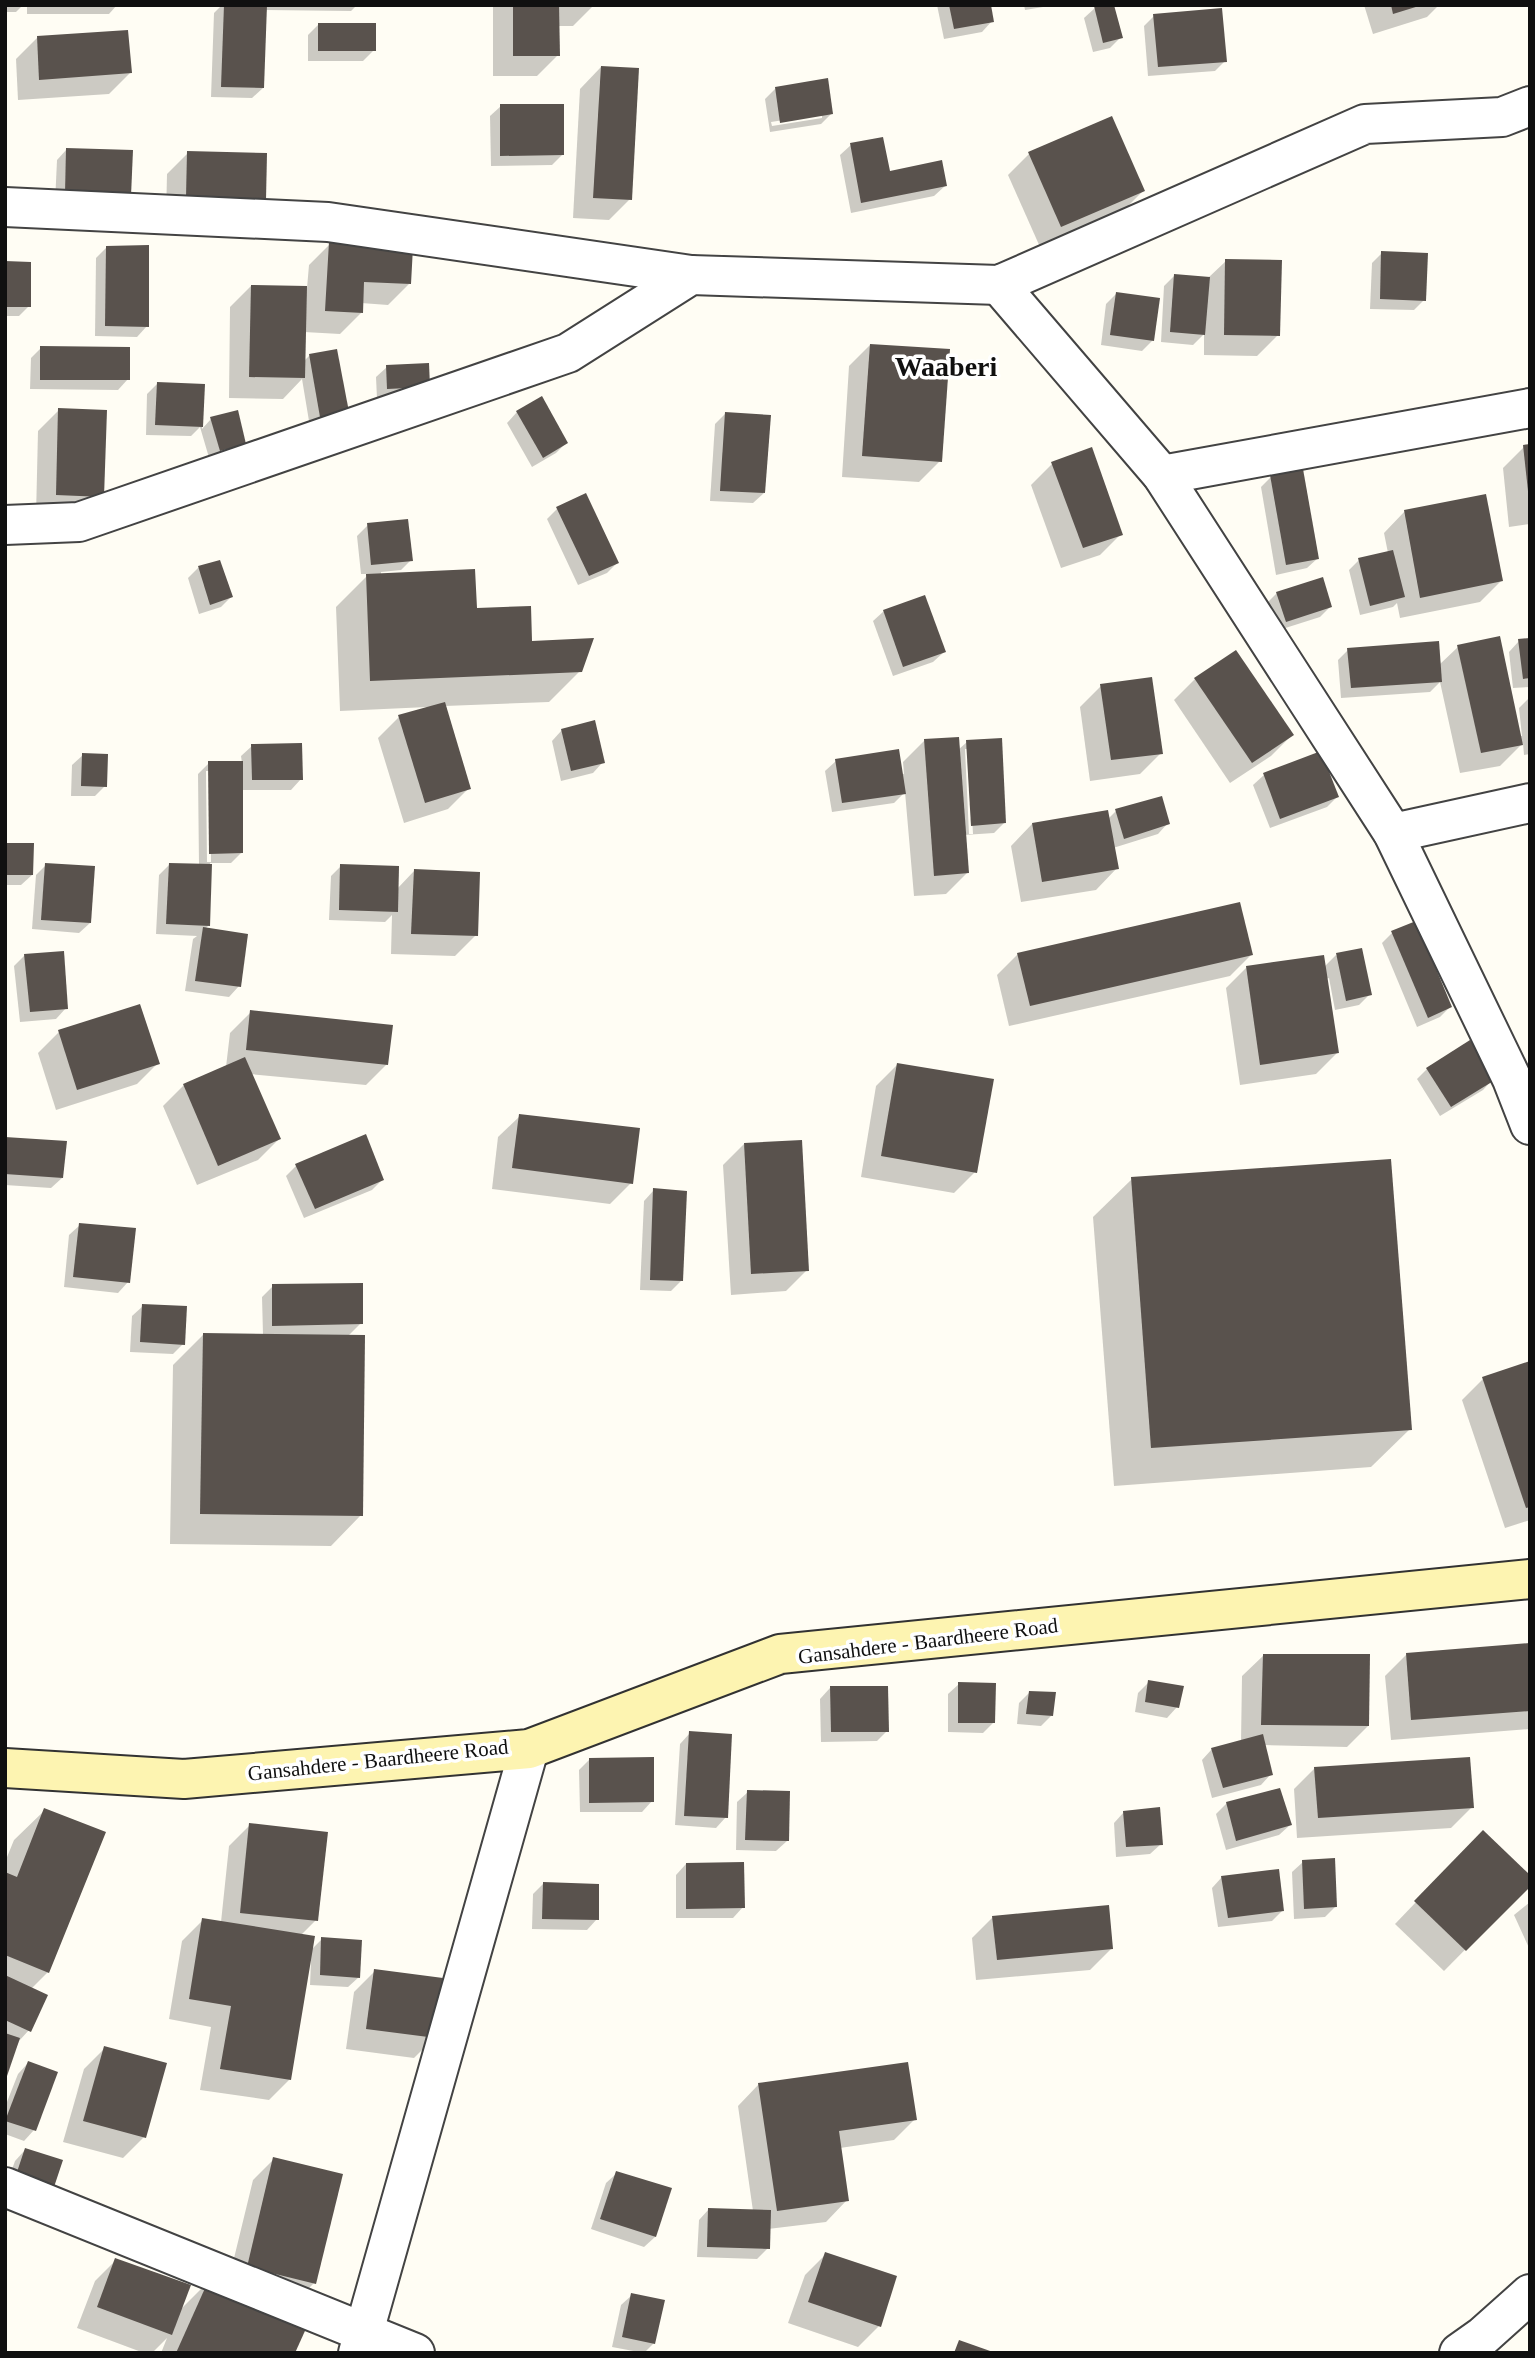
<svg xmlns="http://www.w3.org/2000/svg" width="1535" height="2358" font-family="Georgia,serif">
<rect width="100%" height="100%" fill="#fffdf4"/>
<g fill="#0003" fill-rule="evenodd">
<polygon points="5,5 23,5 16,12 5,12"/>
<polygon points="27,5 117,5 109,14 27,14"/>
<polygon points="222,5 357,5 351,11 265,10 263,88 252,98 211,97 214,13"/>
<polygon points="493,5 594,5 573,26 558,26 558,55 537,76 493,76"/>
<polygon points="937,5 989,5 992,21 982,32 944,39"/>
<polygon points="1024,5 1055,5 1025,10"/>
<polygon points="1104,5 1113,5 1121,37 1110,48 1093,52 1084,18 1095,8"/>
<polygon points="1364,5 1439,5 1427,17 1373,34"/>
<polygon points="1154,16 1225,61 1215,71 1148,76 1144,26"/>
<polygon points="318,25 374,50 363,61 308,61 308,35"/>
<polygon points="37,38 130,73 109,94 18,100 16,59"/>
<polygon points="601,67 630,199 609,220 573,218 580,89"/>
<path d="M775 89 832 113 821 124 770 132 765 99ZM822 114V118L772 126 771 122Z"/>
<polygon points="501,106 562,155 552,165 491,166 490,116"/>
<polygon points="851,145 889,173 945,186 934,196 851,213 840,155"/>
<polygon points="67,149 131,152 55,203 57,160"/>
<polygon points="188,153 243,220 166,218 167,174"/>
<polygon points="1029,154 1143,191 1122,212 1040,247 1008,175"/>
<polygon points="330,244 409,284 388,305 361,303 361,313 340,334 304,332 304,361 310,355 347,411 310,427 302,379 283,399 229,398 230,307 251,286 307,288 309,265"/>
<polygon points="106,248 147,326 137,337 95,336 96,258"/>
<polygon points="1382,253 1424,300 1414,310 1370,309 1372,263"/>
<polygon points="1226,261 1278,335 1257,356 1204,355 1204,334 1193,345 1161,342 1164,286 1175,275 1208,278"/>
<polygon points="5,263 29,306 19,316 5,316"/>
<polygon points="1116,294 1153,340 1142,351 1101,345 1106,304"/>
<polygon points="870,345 940,461 919,482 842,477 849,366"/>
<polygon points="41,348 128,379 118,390 30,389 31,358"/>
<polygon points="387,367 418,396 377,399 376,377"/>
<polygon points="157,384 203,385 202,429 211,419 244,444 234,454 210,461 200,427 191,436 146,435 147,394"/>
<polygon points="59,410 103,496 36,516 38,431"/>
<polygon points="517,412 566,443 556,453 532,467 507,423"/>
<polygon points="725,414 764,493 753,503 710,501 715,424"/>
<polygon points="1530,446 1530,524 1509,527 1503,468 1524,447"/>
<polygon points="1052,464 1121,534 1100,555 1061,568 1031,485"/>
<polygon points="1271,477 1318,558 1307,568 1276,575 1261,487"/>
<polygon points="557,509 617,563 607,573 578,585 547,519"/>
<polygon points="1405,511 1501,581 1480,602 1400,618 1397,603 1393,607 1360,615 1349,570 1359,560 1388,553 1384,533"/>
<polygon points="368,525 411,560 401,570 381,572 381,575 475,610 580,671 549,702 445,706 469,788 448,809 404,823 378,738 399,717 428,707 340,711 336,607 369,574 361,574 357,536"/>
<polygon points="219,562 231,597 221,607 199,614 188,578 198,568"/>
<polygon points="1277,593 1330,607 1320,617 1276,631 1266,604"/>
<polygon points="884,611 944,652 933,662 893,676 873,621"/>
<polygon points="1530,640 1530,687 1513,688 1509,652 1519,641"/>
<polygon points="1458,647 1520,736 1522,736 1519,708 1530,697 1530,754 1524,755 1523,743 1500,766 1460,773 1440,682 1430,692 1341,698 1338,660 1348,650 1439,665"/>
<polygon points="1236,652 1292,735 1271,756 1230,783 1174,700 1195,679"/>
<polygon points="1101,686 1161,753 1140,774 1090,781 1080,707"/>
<polygon points="562,730 603,762 593,773 561,781 552,741"/>
<path d="M924 741 958 750 967 742 1005 822 994 833 964 835 967 873 946 894 914 896 905 792 894 803 832 812 825 771 836 761 904 774 903 762ZM965 749H968L973 834H969Z"/>
<path d="M252 746 301 779 291 790H241L242 852 231 863H210L208 926 205 929 239 986 229 997 185 991 193 939 197 936 156 934 159 875 170 864 199 866 198 774 209 763H242L241 756ZM206 771H210L211 862H207Z"/>
<polygon points="83,755 105,786 95,796 71,796 72,765"/>
<polygon points="1264,775 1337,797 1327,807 1270,828 1253,785"/>
<polygon points="1116,811 1168,823 1158,834 1113,848 1117,868 1096,890 1021,902 1011,846 1032,824 1108,819"/>
<polygon points="5,844 32,875 21,885 5,885"/>
<polygon points="46,865 90,923 79,933 32,929 36,875"/>
<polygon points="341,866 397,889 414,871 476,935 455,956 391,954 392,915 385,922 329,920 331,876"/>
<polygon points="1392,933 1450,1007 1440,1017 1417,1027 1382,943"/>
<polygon points="1018,954 1251,955 1230,976 1009,1026 997,975"/>
<polygon points="25,955 66,1008 56,1019 20,1022 14,966"/>
<polygon points="1336,955 1370,994 1359,1005 1335,1010 1329,978 1326,979 1337,1053 1316,1074 1240,1085 1226,988 1247,967 1324,967"/>
<polygon points="251,1012 387,1064 366,1085 250,1074 279,1139 258,1160 197,1185 163,1106 184,1085 226,1067 230,1033"/>
<polygon points="59,1032 158,1063 137,1084 56,1110 38,1053"/>
<polygon points="897,1065 975,1172 954,1193 861,1177 876,1086"/>
<polygon points="1427,1069 1493,1079 1483,1090 1440,1116 1417,1079"/>
<polygon points="520,1116 631,1183 610,1204 492,1189 498,1137"/>
<polygon points="5,1139 62,1178 51,1188 5,1185"/>
<polygon points="744,1144 807,1270 786,1291 731,1295 723,1165"/>
<polygon points="296,1166 382,1180 372,1190 304,1218 286,1176"/>
<polygon points="1132,1179 1410,1429 1371,1467 1114,1486 1093,1217"/>
<polygon points="654,1190 681,1281 671,1291 640,1290 644,1201"/>
<polygon points="80,1225 128,1282 118,1293 64,1287 69,1235"/>
<polygon points="273,1286 361,1323 348,1336 361,1515 331,1546 170,1544 173,1365 203,1335 263,1335 262,1297"/>
<polygon points="143,1306 183,1344 173,1354 130,1352 132,1316"/>
<polygon points="1530,1367 1530,1520 1505,1528 1462,1400 1483,1379"/>
<polygon points="1530,1645 1530,1729 1391,1740 1385,1676 1406,1655"/>
<polygon points="1264,1655 1368,1726 1347,1747 1264,1745 1271,1774 1261,1785 1212,1798 1202,1760 1212,1749 1241,1742 1242,1676"/>
<polygon points="1149,1682 1177,1707 1167,1718 1135,1712 1138,1693"/>
<polygon points="959,1684 994,1722 983,1733 948,1732 948,1694"/>
<polygon points="830,1688 887,1731 877,1741 821,1742 820,1699"/>
<polygon points="1030,1692 1052,1715 1041,1726 1017,1724 1019,1703"/>
<polygon points="690,1733 726,1817 716,1828 675,1825 680,1744"/>
<polygon points="590,1759 652,1801 642,1812 580,1812 579,1770"/>
<polygon points="1315,1768 1472,1807 1451,1828 1297,1838 1294,1789"/>
<polygon points="748,1792 787,1841 776,1851 736,1850 737,1802"/>
<polygon points="1227,1803 1290,1825 1279,1835 1226,1850 1216,1814"/>
<polygon points="45,1810 48,1972 31,1989 29,2030 19,2041 5,2075 5,1862 14,1840"/>
<polygon points="1124,1812 1161,1844 1150,1854 1116,1857 1114,1823"/>
<polygon points="250,1825 316,1920 301,1935 311,1950 322,1939 359,1977 348,1987 310,1985 311,1961 309,1961 290,2079 269,2100 200,2090 211,2027 169,2019 182,1941 203,1920 221,1922 229,1846"/>
<polygon points="1463,1853 1530,1884 1444,1971 1395,1924"/>
<polygon points="1303,1862 1335,1907 1325,1917 1294,1919 1292,1872"/>
<polygon points="686,1864 743,1907 733,1918 676,1918 676,1875"/>
<polygon points="1222,1877 1282,1911 1272,1921 1218,1927 1212,1888"/>
<polygon points="544,1883 597,1919 587,1930 532,1929 533,1894"/>
<polygon points="1530,1902 1530,1950 1514,1915"/>
<polygon points="993,1917 1111,1949 1090,1970 976,1980 972,1938"/>
<polygon points="375,1971 435,2037 414,2058 346,2049 354,1992"/>
<polygon points="105,2048 144,2137 123,2158 63,2142 84,2069"/>
<polygon points="28,2063 34,2130 24,2141 5,2134 5,2107 18,2074"/>
<polygon points="759,2084 915,2119 894,2140 840,2148 847,2200 826,2222 768,2229 768,2248 757,2259 697,2257 699,2220 709,2209 753,2211 738,2106"/>
<polygon points="25,2150 61,2161 5,2189 15,2161"/>
<polygon points="274,2159 314,2283 293,2304 293,2353 161,2353 167,2338 152,2353 144,2353 77,2328 95,2281 116,2260 179,2311 210,2280 227,2287 253,2180"/>
<polygon points="617,2173 655,2237 644,2247 591,2229 606,2183"/>
<polygon points="826,2254 879,2326 858,2347 788,2323 805,2275"/>
<polygon points="632,2295 654,2343 644,2353 612,2347 621,2305"/>
</g>
<g fill="#59524d">
<polygon points="224,5 267,5 264,88 221,87"/>
<polygon points="513,5 559,5 560,56 513,56"/>
<polygon points="949,5 991,5 994,22 954,29"/>
<polygon points="1114,5 1123,38 1103,43 1094,6"/>
<polygon points="1391,5 1419,5 1419,6 1393,14"/>
<polygon points="1222,8 1227,62 1158,67 1153,14"/>
<rect x="318" y="23" width="58" height="28"/>
<polygon points="128,30 132,73 39,80 37,36"/>
<polygon points="601,66 639,68 632,200 593,198"/>
<polygon points="828,78 833,114 780,123 775,87"/>
<polygon points="500,104 564,104 564,155 500,156"/>
<polygon points="1112,116 1145,191 1061,227 1028,152"/>
<polygon points="883,137 890,171 942,160 947,186 861,203 850,143"/>
<polygon points="66,148 133,150 131,196 65,194"/>
<polygon points="187,151 267,153 266,200 186,198"/>
<polygon points="329,242 413,247 411,284 364,282 363,313 325,311"/>
<polygon points="149,245 149,327 105,326 106,246"/>
<polygon points="1381,251 1428,253 1426,301 1380,299"/>
<polygon points="1225,259 1282,260 1280,336 1224,335"/>
<polygon points="5,261 31,262 31,307 5,307"/>
<polygon points="1174,274 1210,277 1205,335 1170,332"/>
<polygon points="251,285 307,286 305,378 249,377"/>
<polygon points="1116,292 1160,298 1154,341 1110,335"/>
<polygon points="870,344 950,349 942,462 862,456"/>
<polygon points="40,346 130,347 130,380 40,380"/>
<polygon points="337,349 349,412 320,417 309,354"/>
<polygon points="429,363 430,387 387,389 386,365"/>
<polygon points="157,382 205,384 203,427 155,425"/>
<polygon points="542,396 568,443 543,458 516,411"/>
<polygon points="58,408 107,410 104,497 56,495"/>
<polygon points="238,410 246,444 220,451 210,417"/>
<polygon points="725,412 771,415 765,493 720,491"/>
<polygon points="1530,444 1530,491 1528,491 1523,445"/>
<polygon points="1092,447 1123,535 1083,548 1051,462"/>
<polygon points="1303,469 1319,559 1286,565 1270,475"/>
<polygon points="586,493 619,563 589,576 556,507"/>
<polygon points="1486,494 1503,581 1420,598 1404,510"/>
<polygon points="408,519 413,561 371,565 367,523"/>
<polygon points="1393,550 1405,597 1370,606 1358,558"/>
<polygon points="220,560 233,597 210,605 198,566"/>
<polygon points="475,569 477,608 531,606 532,641 594,638 582,672 370,681 366,574"/>
<polygon points="1323,577 1332,607 1286,622 1276,592"/>
<polygon points="925,595 946,652 903,667 883,610"/>
<polygon points="1500,636 1523,745 1481,753 1457,645"/>
<polygon points="1530,638 1530,678 1523,679 1518,639"/>
<polygon points="1439,641 1442,682 1351,688 1347,648"/>
<polygon points="1236,650 1294,735 1252,763 1194,678"/>
<polygon points="1152,677 1163,754 1111,760 1100,684"/>
<polygon points="445,702 471,789 425,803 398,715"/>
<polygon points="595,720 605,763 571,771 561,729"/>
<polygon points="959,737 969,873 934,876 924,739"/>
<polygon points="1002,738 1006,823 971,826 966,740"/>
<polygon points="302,743 303,780 252,780 251,744"/>
<polygon points="899,749 906,794 842,803 835,759"/>
<polygon points="1321,751 1339,797 1280,819 1263,773"/>
<polygon points="82,753 108,754 107,787 81,786"/>
<polygon points="208,761 243,761 243,853 209,854"/>
<polygon points="1162,796 1170,824 1124,839 1115,809"/>
<polygon points="1108,810 1119,869 1042,882 1032,823"/>
<polygon points="5,843 34,843 33,875 5,875"/>
<polygon points="45,863 95,866 91,923 41,920"/>
<polygon points="169,863 212,864 210,926 166,924"/>
<polygon points="340,864 399,866 398,912 339,910"/>
<polygon points="414,869 480,872 478,936 411,934"/>
<polygon points="1240,902 1253,955 1030,1006 1017,953"/>
<polygon points="1416,921 1452,1007 1428,1018 1391,931"/>
<polygon points="203,927 248,934 241,987 195,981"/>
<polygon points="1362,948 1372,995 1346,1001 1336,953"/>
<polygon points="64,951 68,1009 30,1012 24,954"/>
<polygon points="1324,955 1339,1053 1260,1065 1246,966"/>
<polygon points="140,1004 160,1064 77,1090 58,1030"/>
<polygon points="250,1010 393,1025 388,1065 246,1050"/>
<polygon points="1470,1040 1495,1080 1451,1107 1426,1068"/>
<polygon points="245,1057 281,1139 218,1166 183,1084"/>
<polygon points="897,1063 994,1079 977,1173 881,1156"/>
<polygon points="519,1114 640,1128 633,1184 512,1168"/>
<polygon points="366,1134 384,1180 315,1209 295,1164"/>
<polygon points="5,1137 67,1141 63,1178 5,1174"/>
<polygon points="802,1140 809,1271 751,1274 744,1143"/>
<polygon points="1391,1159 1412,1430 1151,1448 1131,1177"/>
<polygon points="653,1188 687,1191 683,1281 650,1280"/>
<polygon points="79,1223 136,1228 130,1283 73,1277"/>
<polygon points="363,1283 363,1324 272,1326 272,1284"/>
<polygon points="142,1304 187,1306 185,1345 140,1342"/>
<polygon points="203,1333 365,1335 363,1516 200,1514"/>
<polygon points="1530,1361 1530,1507 1526,1508 1482,1377"/>
<polygon points="1530,1643 1530,1711 1411,1720 1406,1653"/>
<polygon points="1263,1654 1370,1654 1369,1726 1261,1725"/>
<polygon points="1148,1680 1184,1686 1179,1708 1145,1702"/>
<polygon points="958,1682 996,1683 995,1723 958,1723"/>
<polygon points="830,1686 888,1686 889,1732 831,1732"/>
<polygon points="1029,1691 1056,1692 1053,1716 1026,1714"/>
<polygon points="689,1731 732,1734 728,1818 684,1816"/>
<polygon points="1263,1734 1273,1775 1223,1788 1211,1748"/>
<polygon points="654,1757 654,1802 589,1803 589,1758"/>
<polygon points="1470,1757 1474,1808 1318,1818 1314,1767"/>
<polygon points="1280,1788 1292,1825 1236,1841 1226,1802"/>
<polygon points="747,1790 790,1791 789,1841 745,1840"/>
<polygon points="1160,1807 1163,1845 1126,1847 1123,1811"/>
<polygon points="44,1808 106,1832 49,1973 5,1955 5,1872 17,1877"/>
<polygon points="249,1823 328,1832 318,1921 240,1913"/>
<polygon points="1483,1830 1530,1875 1530,1887 1466,1951 1414,1901"/>
<polygon points="1335,1858 1337,1907 1304,1909 1302,1860"/>
<polygon points="744,1862 745,1908 686,1909 686,1863"/>
<polygon points="1279,1869 1284,1911 1228,1918 1221,1876"/>
<polygon points="543,1882 599,1884 599,1920 542,1919"/>
<polygon points="1109,1905 1113,1949 997,1960 992,1916"/>
<polygon points="202,1918 315,1936 291,2080 220,2069 231,2006 189,1999"/>
<polygon points="321,1937 362,1940 360,1978 320,1975"/>
<polygon points="374,1969 443,1978 436,2038 366,2029"/>
<polygon points="5,1975 48,1995 31,2032 5,2020"/>
<polygon points="5,2033 20,2038 6,2079 5,2079"/>
<polygon points="104,2046 167,2063 146,2138 83,2121"/>
<polygon points="28,2061 58,2072 36,2131 5,2121"/>
<polygon points="908,2062 917,2120 839,2131 849,2201 777,2211 758,2083"/>
<polygon points="25,2148 63,2160 51,2196 13,2184"/>
<polygon points="273,2157 343,2174 316,2284 247,2267"/>
<polygon points="616,2171 672,2188 656,2237 600,2219"/>
<polygon points="708,2208 771,2210 770,2249 707,2247"/>
<polygon points="825,2252 897,2276 881,2327 808,2302"/>
<polygon points="115,2258 191,2285 172,2335 97,2307"/>
<polygon points="210,2277 309,2322 295,2353 176,2353"/>
<polygon points="631,2293 665,2300 655,2344 622,2337"/>
<polygon points="959,2340 993,2352 993,2353 954,2353"/>
</g>
<g fill="none" stroke-linecap="round" stroke-linejoin="round">
<g stroke="#434343" stroke-width="42">
<g id="street">
<polyline points="5,207 328,222 691,275"/>
<polyline points="999,285 1162,475 1393,833 1512,1079 1530,1125"/>
<polyline points="1162,475 1530,408"/>
<polyline points="5,525 79,522 568,353 691,275 999,285 1365,124 1502,117 1530,106"/>
<polyline points="1393,833 1530,803"/>
<polyline points="5,2187 415,2353"/>
<polyline points="358,2353 529,1749"/>
<polyline points="1459,2353 1483,2336 1530,2294"/>
</g>
</g>
<g stroke="#323232" stroke-width="42">
<polyline id="secondary" points="5,1768 184,1779 529,1749 780,1654 1530,1579"/>
</g>
<use href="#street" stroke="#fff" stroke-width="38"/>
<use href="#secondary" stroke="#fdf4b1" stroke-width="38"/>
</g>
<g text-anchor="middle" stroke-width="7" stroke-linejoin="round" paint-order="stroke">
<g font-size="21" fill="#101010" stroke="#fff">
<text transform="translate(928 1641) rotate(-7)" y="7">Gansahdere - Baardheere Road</text>
<text transform="translate(378 1760) rotate(-6)" y="7">Gansahdere - Baardheere Road</text>
</g>
<g font-size="28" font-weight="bold" fill="#101010" stroke="#fff">
<text x="946" y="376">Waaberi</text>
</g>
</g>
<rect width="1535" height="2358" fill="none" stroke="#101010" stroke-width="14"/>
</svg>
